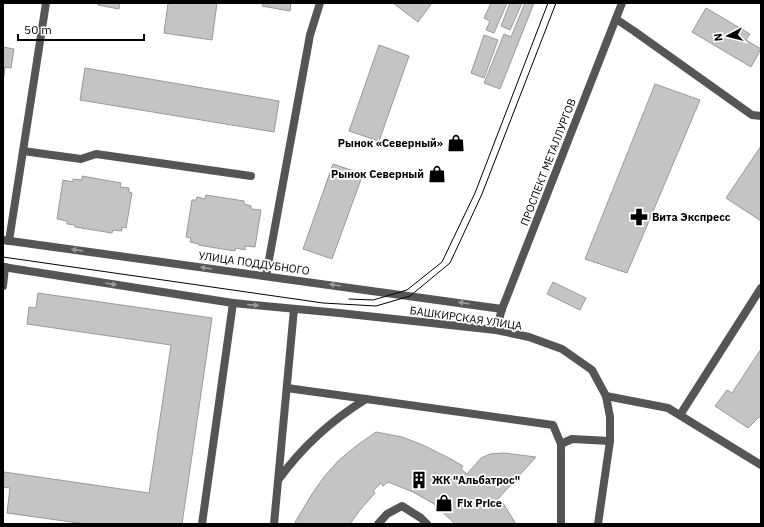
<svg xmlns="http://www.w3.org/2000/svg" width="764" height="527" font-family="'IBM Plex Sans',sans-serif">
<rect width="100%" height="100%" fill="#fff"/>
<g fill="#c4c4c4" stroke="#999">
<polygon points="98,3 120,3 119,9 98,5"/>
<polygon points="168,3 217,3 212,40 164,33"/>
<polygon points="263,3 291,3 290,11 262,6"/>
<polygon points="393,3 432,3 418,22"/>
<polygon points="491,3 507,3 494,33 486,30 490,21 484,18"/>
<polygon points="510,3 522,3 510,30 501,26"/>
<polygon points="525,3 534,3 500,89 484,83 504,34 511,37"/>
<polygon points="706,8 750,34 746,40 761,49 751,67 692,32"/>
<polygon points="484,35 498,40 484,78 471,73"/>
<polygon points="379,45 409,56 379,141 349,131"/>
<polygon points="3,47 14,49 11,68 5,67 3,83"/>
<polygon points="85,68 279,101 274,132 80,100"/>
<polygon points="655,84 700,100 627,273 585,259"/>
<polygon points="761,146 761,221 726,198"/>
<polygon points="333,164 363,174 332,259 303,249"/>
<polygon points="82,176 121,183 120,187 129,188 129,192 132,193 126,228 122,227 122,231 113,230 112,233 75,227 75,225 67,224 67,221 57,219 63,180 73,182 73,179 82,180"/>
<polygon points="206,195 244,201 244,204 251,206 251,209 261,210 255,247 245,246 245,250 236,248 235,251 198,245 199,244 190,242 191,238 186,237 192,200 196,200 197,197 205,199"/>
<polygon points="553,282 586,298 580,310 547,294"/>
<polygon points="38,293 212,318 182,524 86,524 7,513 10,488 3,487 4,472 149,493 171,345 27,324 29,307 36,308"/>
<polygon points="761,349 761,418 759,417 748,428 715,406 727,390 732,393"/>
<polygon points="376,432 402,437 423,445 449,458 463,466 461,469 467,474 481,458 490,454 504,453 536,457 496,501 500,506 503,503 516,524 455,524 434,504 413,492 388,482 383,486 381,483 373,491 375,493 360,510 350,524 294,524 312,494 324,477 338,461 356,446"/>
</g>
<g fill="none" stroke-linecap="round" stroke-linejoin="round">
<g stroke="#555" stroke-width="8">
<polyline points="616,19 634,31 752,115 761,116"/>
<polyline points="23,151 81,159 96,154 251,176"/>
<polyline points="266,276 310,35 320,3"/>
<polyline points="287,388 553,425 561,444 561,524"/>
<polyline points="606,396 668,408 761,465"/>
<polyline points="680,415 761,288"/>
<polyline points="561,444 572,439 610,441"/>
<path d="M279 479C302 447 332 420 366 399"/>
<polyline points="202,524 233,303"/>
<polyline points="274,524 294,309"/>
<polyline points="378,524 387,514 402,506 421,518 427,524"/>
</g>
<g stroke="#555" stroke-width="8">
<polyline points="3,240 502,309"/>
<polyline points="9,241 46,3"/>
<polyline points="3,267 233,303 339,313 496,330 529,337 562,349 592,370 606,396 610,417 610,441 598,524"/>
<polyline points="3,286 5,267"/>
<polyline points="496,330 502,309 622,3"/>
</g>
<g stroke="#000" stroke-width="1">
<polyline points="3,257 323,303 376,306 410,296 450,263 482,194 556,3"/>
<polyline points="349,299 373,300 407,290 442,262 475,193 548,3"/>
</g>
</g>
<defs><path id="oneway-solid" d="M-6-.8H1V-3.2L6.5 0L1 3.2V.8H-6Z"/></defs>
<g fill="#999">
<use href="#oneway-solid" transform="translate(77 250) rotate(-172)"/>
<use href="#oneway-solid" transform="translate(206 268) rotate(-172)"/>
<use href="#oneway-solid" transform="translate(111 284) rotate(9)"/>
<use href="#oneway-solid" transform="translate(335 285) rotate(-172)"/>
<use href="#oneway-solid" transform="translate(464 303) rotate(-172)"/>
<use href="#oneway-solid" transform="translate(253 305) rotate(5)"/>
</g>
<defs>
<g id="shop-bare" transform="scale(1.38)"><path d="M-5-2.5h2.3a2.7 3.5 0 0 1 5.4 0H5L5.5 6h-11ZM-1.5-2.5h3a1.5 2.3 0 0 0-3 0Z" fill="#000" stroke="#fff" stroke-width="2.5" paint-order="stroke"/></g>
<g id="pharmacy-bare" transform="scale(1.38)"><path d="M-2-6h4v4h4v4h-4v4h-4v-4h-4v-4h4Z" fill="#000" stroke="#fff" stroke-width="2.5" paint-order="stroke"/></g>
<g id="building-bare" transform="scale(1.38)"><path d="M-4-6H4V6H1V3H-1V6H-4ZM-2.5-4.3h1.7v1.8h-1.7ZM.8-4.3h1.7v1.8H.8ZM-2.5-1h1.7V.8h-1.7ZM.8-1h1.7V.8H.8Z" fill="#000" stroke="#fff" stroke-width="2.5" paint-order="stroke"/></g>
</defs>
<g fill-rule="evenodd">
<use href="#shop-bare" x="456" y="143"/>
<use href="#shop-bare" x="437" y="174"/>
<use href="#pharmacy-bare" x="639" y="217"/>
<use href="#building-bare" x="419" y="480"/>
<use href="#shop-bare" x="444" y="503"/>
</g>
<g text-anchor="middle" stroke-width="3.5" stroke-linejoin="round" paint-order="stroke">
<g font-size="11" font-weight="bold" fill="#000" stroke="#fff" text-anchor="start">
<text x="443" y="147" text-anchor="end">Рынок «Северный»</text>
<text x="424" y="178" text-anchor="end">Рынок Северный</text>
<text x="652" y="221">Вита Экспресс</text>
<text x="432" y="484">ЖК "Альбатрос"</text>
<text x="457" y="507">Fix Price</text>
</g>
<g font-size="11" fill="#000" stroke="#fff">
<text transform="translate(548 162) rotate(-69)" y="4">ПРОСПЕКТ МЕТАЛЛУРГОВ</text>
<text transform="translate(254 263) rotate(8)" y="4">УЛИЦА ПОДДУБНОГО</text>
<text transform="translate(466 318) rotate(8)" y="4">БАШКИРСКАЯ УЛИЦА</text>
</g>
</g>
<rect width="764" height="527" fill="none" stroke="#000000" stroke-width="8"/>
<g transform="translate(728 36) rotate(263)" stroke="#ffffff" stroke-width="3" paint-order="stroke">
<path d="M0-3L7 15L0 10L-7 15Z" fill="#000000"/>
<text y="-6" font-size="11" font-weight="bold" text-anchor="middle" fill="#000000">N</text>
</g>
<path d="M18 34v6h126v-6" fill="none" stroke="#000000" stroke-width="2"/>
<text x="24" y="34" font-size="12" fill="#000000" stroke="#ffffff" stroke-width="3" paint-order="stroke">50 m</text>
</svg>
